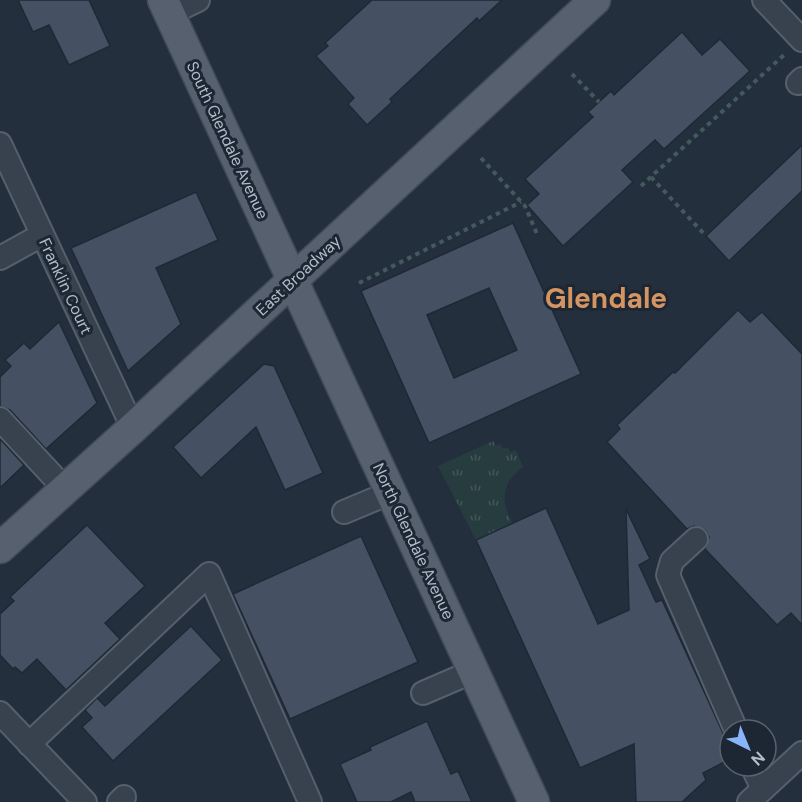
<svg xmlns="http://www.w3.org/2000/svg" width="802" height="802" font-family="'DM Sans',sans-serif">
<defs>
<pattern id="grass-tufts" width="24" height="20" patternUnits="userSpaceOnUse" patternTransform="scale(1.5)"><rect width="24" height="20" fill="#263c3f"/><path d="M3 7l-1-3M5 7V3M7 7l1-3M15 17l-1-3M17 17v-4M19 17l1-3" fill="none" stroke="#435659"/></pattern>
</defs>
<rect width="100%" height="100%" fill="#242f3e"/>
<path fill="url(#grass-tufts)" d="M493 441 496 446 501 444 503 449 508 447 510 452 516 450 523 467C501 482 500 502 513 524L476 540 438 466Z"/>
<g fill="#455162" stroke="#1f2835" stroke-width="1.5" fill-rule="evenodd">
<polygon points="18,0 89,0 110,46 69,65 49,25 33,32"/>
<polygon points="372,0 502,0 479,21 477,18 390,99 392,102 367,125 348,104 354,98 316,56 328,46 325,43"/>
<polygon points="682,32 702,55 720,39 750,71 664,149 655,140 622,170 633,182 563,246 527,205 539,194 525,179 593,117 588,112 611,91 614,95"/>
<polygon points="802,145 802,191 729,261 706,236"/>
<polygon points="196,192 218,240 156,268 181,324 128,371 71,248"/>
<path d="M513 223 581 374 429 443 361 291ZM489 288 517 350 454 378 427 315Z"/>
<polygon points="738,310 750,322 762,312 802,354 802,625 791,613 777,625 705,549 709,537 705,530 694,526 687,529 607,442 620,429 617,425 673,372 675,373"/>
<polygon points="59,322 97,403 46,449 10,410 0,406 0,377 11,366 5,360 24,343 30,349"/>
<polygon points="264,364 274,366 323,473 285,490 256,427 201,478 173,447"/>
<polygon points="0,439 24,465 0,488"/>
<polygon points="546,508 598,624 629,610 626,509 650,559 639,565 656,602 662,600 724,735 730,742 730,759 703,773 706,780 682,802 636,802 634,744 580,768 476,540"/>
<polygon points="87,525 145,586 105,623 120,639 66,690 37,659 22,673 15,667 13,669 0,655 0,614 14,601 10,597"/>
<polygon points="361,536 418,662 290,719 233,594"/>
<polygon points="191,626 222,660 113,761 82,727 92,718 85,710 97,698 105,706"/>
<polygon points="427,721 451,774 458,771 472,802 415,802 411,792 391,802 357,802 340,764 371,750 370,747"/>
</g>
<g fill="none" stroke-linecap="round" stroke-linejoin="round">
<g stroke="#565f6c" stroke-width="26">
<g id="minor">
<polyline points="764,0 802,40"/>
<polyline points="169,14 198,0"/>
<polyline points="798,83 802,79"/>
<polyline points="0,144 133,428"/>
<polyline points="0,258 42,235"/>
<polyline points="0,419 65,489"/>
<polyline points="344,512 392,492"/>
<polyline points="696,539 672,561 668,575 736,730"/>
<polyline points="423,693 474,671"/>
<polyline points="0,713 85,802"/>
<polyline points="29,744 209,574 310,802"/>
<polyline points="752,766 763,789"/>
<polyline points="119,802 124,797"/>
<polyline points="749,802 802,753"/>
</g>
</g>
<g stroke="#414a57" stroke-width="33">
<g id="major">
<polyline points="163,0 534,802"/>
<polyline points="0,548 133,428 595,0"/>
</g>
</g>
<g stroke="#44595c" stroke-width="4" stroke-dasharray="4.5 4.5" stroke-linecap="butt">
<polyline points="572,74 599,102"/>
<polyline points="481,158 525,206 537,234"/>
<polyline points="651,177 706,236"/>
<polyline points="641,186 785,54"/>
<polyline points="359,283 521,202"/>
</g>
<use href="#minor" stroke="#38414e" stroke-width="22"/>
<use href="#major" stroke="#56606e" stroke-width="30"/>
</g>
<g text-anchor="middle" stroke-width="6" stroke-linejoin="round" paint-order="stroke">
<g font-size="16" fill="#b4bcc9" stroke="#1d2633">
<text transform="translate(228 140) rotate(65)" y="6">South Glendale Avenue</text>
<text transform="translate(298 275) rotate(-43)" y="6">East Broadway</text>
<text transform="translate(66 286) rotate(65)" y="6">Franklin Court</text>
<text transform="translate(414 541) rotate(65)" y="6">North Glendale Avenue</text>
</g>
<g font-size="28" font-weight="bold" fill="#d59563" stroke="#1d2633">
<text x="606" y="308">Glendale</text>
</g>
</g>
<g transform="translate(748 748) rotate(137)"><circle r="28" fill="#1d2633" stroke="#59626f" stroke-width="1.5"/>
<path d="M0-4.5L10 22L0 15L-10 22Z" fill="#8ab4f8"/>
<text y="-9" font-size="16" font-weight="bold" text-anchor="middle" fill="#b4bcc9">N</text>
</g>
</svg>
